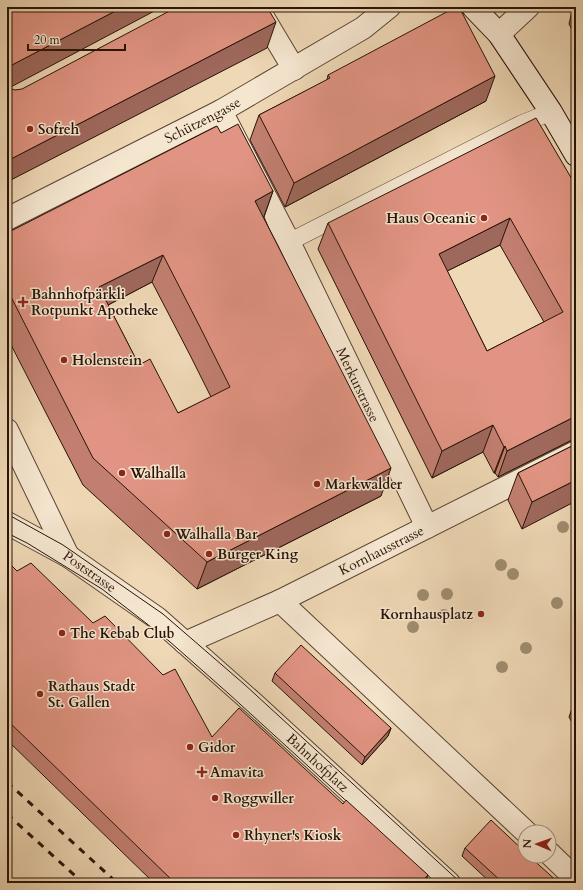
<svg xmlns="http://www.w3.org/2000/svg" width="583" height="890" font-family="Cardo,serif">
<rect width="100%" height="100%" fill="#efd8b6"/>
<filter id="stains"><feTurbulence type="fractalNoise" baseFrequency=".005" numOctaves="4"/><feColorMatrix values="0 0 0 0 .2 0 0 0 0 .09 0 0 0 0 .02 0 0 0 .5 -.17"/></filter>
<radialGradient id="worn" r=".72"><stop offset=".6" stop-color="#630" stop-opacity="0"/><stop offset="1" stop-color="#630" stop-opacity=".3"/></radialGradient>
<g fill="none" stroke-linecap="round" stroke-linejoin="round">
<g stroke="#5a4432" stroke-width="18">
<polyline id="service" points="289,242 521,124 551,112"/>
</g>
<g stroke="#5a4432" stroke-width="24">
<g id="minor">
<polyline points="257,7 294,69"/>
<polyline points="499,34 528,7"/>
<path id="s1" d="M221 111 289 242 427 527"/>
<path id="s2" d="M7 219 221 111 363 28 389 7"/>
<polyline points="7,430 68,556"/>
<path id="s3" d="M7 523 68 556 157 618 253 703 449 883"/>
<polyline points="280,601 526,832"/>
<path id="s4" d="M185 643 280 601 576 452"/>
<polyline points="549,853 576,879"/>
</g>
</g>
<g stroke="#281306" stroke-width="24">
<polyline id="secondary" points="473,7 499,34 551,112 576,155"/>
</g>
<use href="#service" stroke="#f5e6d0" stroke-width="17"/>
<use href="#minor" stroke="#f5e6d0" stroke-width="22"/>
<use href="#secondary" stroke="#f5e6d0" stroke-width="22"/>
<g stroke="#281306" stroke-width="1">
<polyline points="7,514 63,545 163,614 244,684 461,883"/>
<polyline points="7,533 27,543 102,589 169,641 229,694 354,808"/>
<polyline points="420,868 436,883"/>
</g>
<g stroke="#281306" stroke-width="3" stroke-dasharray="7 7" stroke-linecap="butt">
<polyline points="7,782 117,883"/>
<polyline points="7,814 83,883"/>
<polyline points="7,879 12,883"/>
</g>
</g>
<g fill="#9e8d6f">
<circle cx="563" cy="527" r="6"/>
<circle cx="501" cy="565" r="6"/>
<circle cx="513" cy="574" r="6"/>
<circle cx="447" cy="594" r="6"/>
<circle cx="423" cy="595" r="6"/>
<circle cx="557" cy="603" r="6"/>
<circle cx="444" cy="615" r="6"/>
<circle cx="413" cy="627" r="6"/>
<circle cx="526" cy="648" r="6"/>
<circle cx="502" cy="667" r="6"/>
</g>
<g fill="#c27f71" stroke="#281306" fill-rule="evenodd">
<polygon points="573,7 576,7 576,37 569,24"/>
<polygon points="328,75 486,101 285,207 250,140 259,115 327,80"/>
<path d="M221 133 273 191 264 217 381 496 197 589 83 485 7 337V233ZM152 282 190 355 211 397 178 413 139 365 108 305Z"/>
<path d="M576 186V440L570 441 498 477 495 473H494L483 452 432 478 318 249 328 223ZM500 245 544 322 487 351 447 271Z"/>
<polygon points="576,444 522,529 508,500 518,473"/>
<polygon points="7,561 17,571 212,737 425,883 154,883 7,740"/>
<polygon points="275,673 391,728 388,736 362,765 272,681"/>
<polygon points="576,697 576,730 569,717"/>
<polygon points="465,848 559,883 491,883 462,856"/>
</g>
<g fill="#9e685c" stroke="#281306">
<polygon points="123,7 162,7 7,89 7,70 10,66"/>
<polygon points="276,22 267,48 7,182 7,161"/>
<polygon points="495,76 486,101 285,207 294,183"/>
<polygon points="273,191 263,219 255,201"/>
<polygon points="510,218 500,245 429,280 439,254"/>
<polygon points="163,255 152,282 89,315 99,287"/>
<polygon points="576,416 576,440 570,441 498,477 507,451"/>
<polygon points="493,425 483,452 432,478 442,451"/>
<polygon points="505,446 495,473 494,473 504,447"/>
<polygon points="391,468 381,496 197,589 207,562"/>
<polygon points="576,480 576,501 522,529 532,502"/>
<polygon points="391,728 388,736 362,765 365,757"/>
<polygon points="428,875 425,883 421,883"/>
</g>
<g fill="#e19483" stroke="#281306" fill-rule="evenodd">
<polygon points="7,7 123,7 10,66 7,70"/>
<polygon points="177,7 267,7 276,22 7,161 7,85 9,88 15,90 22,89"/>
<polygon points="456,7 459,7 495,76 294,183 259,115 330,78 328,75"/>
<path d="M536 118 576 186V416L507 451 505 446 504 447 493 425 442 451 328 223ZM510 218 563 312 487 351 439 254Z"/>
<path d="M238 124 273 191 255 201 391 468 207 562 93 458 7 289V233L217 126 221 133ZM163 255 200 327 230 387 178 413 150 359 139 365 99 287Z"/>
<polygon points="576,444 576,480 532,502 518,473"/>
<polygon points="7,561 17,571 31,563 93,623 105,616 163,675 175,669 212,737 239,708 343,804 346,800 428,875 421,883 175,883 7,720"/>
<polygon points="301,645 391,728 365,757 275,673"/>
<polygon points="491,820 525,852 525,856 529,856 559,883 503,883 465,848"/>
</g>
<g fill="#8f2418" stroke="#f5e6d0" stroke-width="1.5">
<circle cx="30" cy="129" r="4"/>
<circle cx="484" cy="218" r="4"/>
<path d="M21 296h4v4h4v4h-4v4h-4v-4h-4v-4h4z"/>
<circle cx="64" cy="360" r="4"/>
<circle cx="122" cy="473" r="4"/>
<circle cx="317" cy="484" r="4"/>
<circle cx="167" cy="534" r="4"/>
<circle cx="209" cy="554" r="4"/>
<circle cx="481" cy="614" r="4"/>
<circle cx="62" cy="633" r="4"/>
<circle cx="40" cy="694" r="4"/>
<circle cx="190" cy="747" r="4"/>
<path d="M200 766h4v4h4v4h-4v4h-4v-4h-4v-4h4z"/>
<circle cx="215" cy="798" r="4"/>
<circle cx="236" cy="835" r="4"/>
</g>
<g text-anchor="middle" stroke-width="3" stroke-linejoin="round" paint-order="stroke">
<g font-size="14" fill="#281306" stroke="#f5e6d0">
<text dy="5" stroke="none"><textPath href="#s2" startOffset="219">Schützengasse</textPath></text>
<text dy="5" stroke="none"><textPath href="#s1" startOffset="306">Merkurstrasse</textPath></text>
<text dy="5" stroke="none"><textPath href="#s4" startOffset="217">Kornhausstrasse</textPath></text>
<text dy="5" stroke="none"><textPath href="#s3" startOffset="96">Poststrasse</textPath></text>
<text dy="5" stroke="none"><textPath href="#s3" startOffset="394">Bahnhofplatz</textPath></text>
</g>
<g font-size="14" font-weight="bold" fill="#281306" stroke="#f5e6d0" text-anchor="start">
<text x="38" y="134">Sofreh</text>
<text x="476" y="223" text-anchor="end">Haus Oceanic</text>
<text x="31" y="299">Bahnhofpärkli<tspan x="31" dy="16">Rotpunkt Apotheke</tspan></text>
<text x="72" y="365">Holenstein</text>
<text x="130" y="478">Walhalla</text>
<text x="325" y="489">Markwalder</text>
<text x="175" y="539">Walhalla Bar</text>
<text x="217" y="559">Burger King</text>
<text x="473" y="619" text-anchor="end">Kornhausplatz</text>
<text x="70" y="638">The Kebab Club</text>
<text x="48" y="691">Rathaus Stadt<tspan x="48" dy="16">St. Gallen</tspan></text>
<text x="198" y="752">Gidor</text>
<text x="210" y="777">Amavita</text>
<text x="223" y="803">Roggwiller</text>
<text x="244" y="840">Rhyner's Kiosk</text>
</g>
</g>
<rect width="583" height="890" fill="none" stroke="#efd8b6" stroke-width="24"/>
<rect x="8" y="8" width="567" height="874" fill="none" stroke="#281306" stroke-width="2"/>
<rect x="12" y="12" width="559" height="866" fill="none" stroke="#281306"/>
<g transform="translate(537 844) rotate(272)"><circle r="19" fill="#f5e6d0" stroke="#a3927f"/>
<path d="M0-3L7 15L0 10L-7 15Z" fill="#8f2418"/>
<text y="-6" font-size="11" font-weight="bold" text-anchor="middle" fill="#281306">N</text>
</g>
<path d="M28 44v6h97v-6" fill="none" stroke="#281306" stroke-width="2"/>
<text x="34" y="44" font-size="12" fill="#281306" stroke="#f5e6d0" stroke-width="3" paint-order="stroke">20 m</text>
<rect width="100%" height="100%" filter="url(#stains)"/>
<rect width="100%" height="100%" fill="url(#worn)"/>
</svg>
